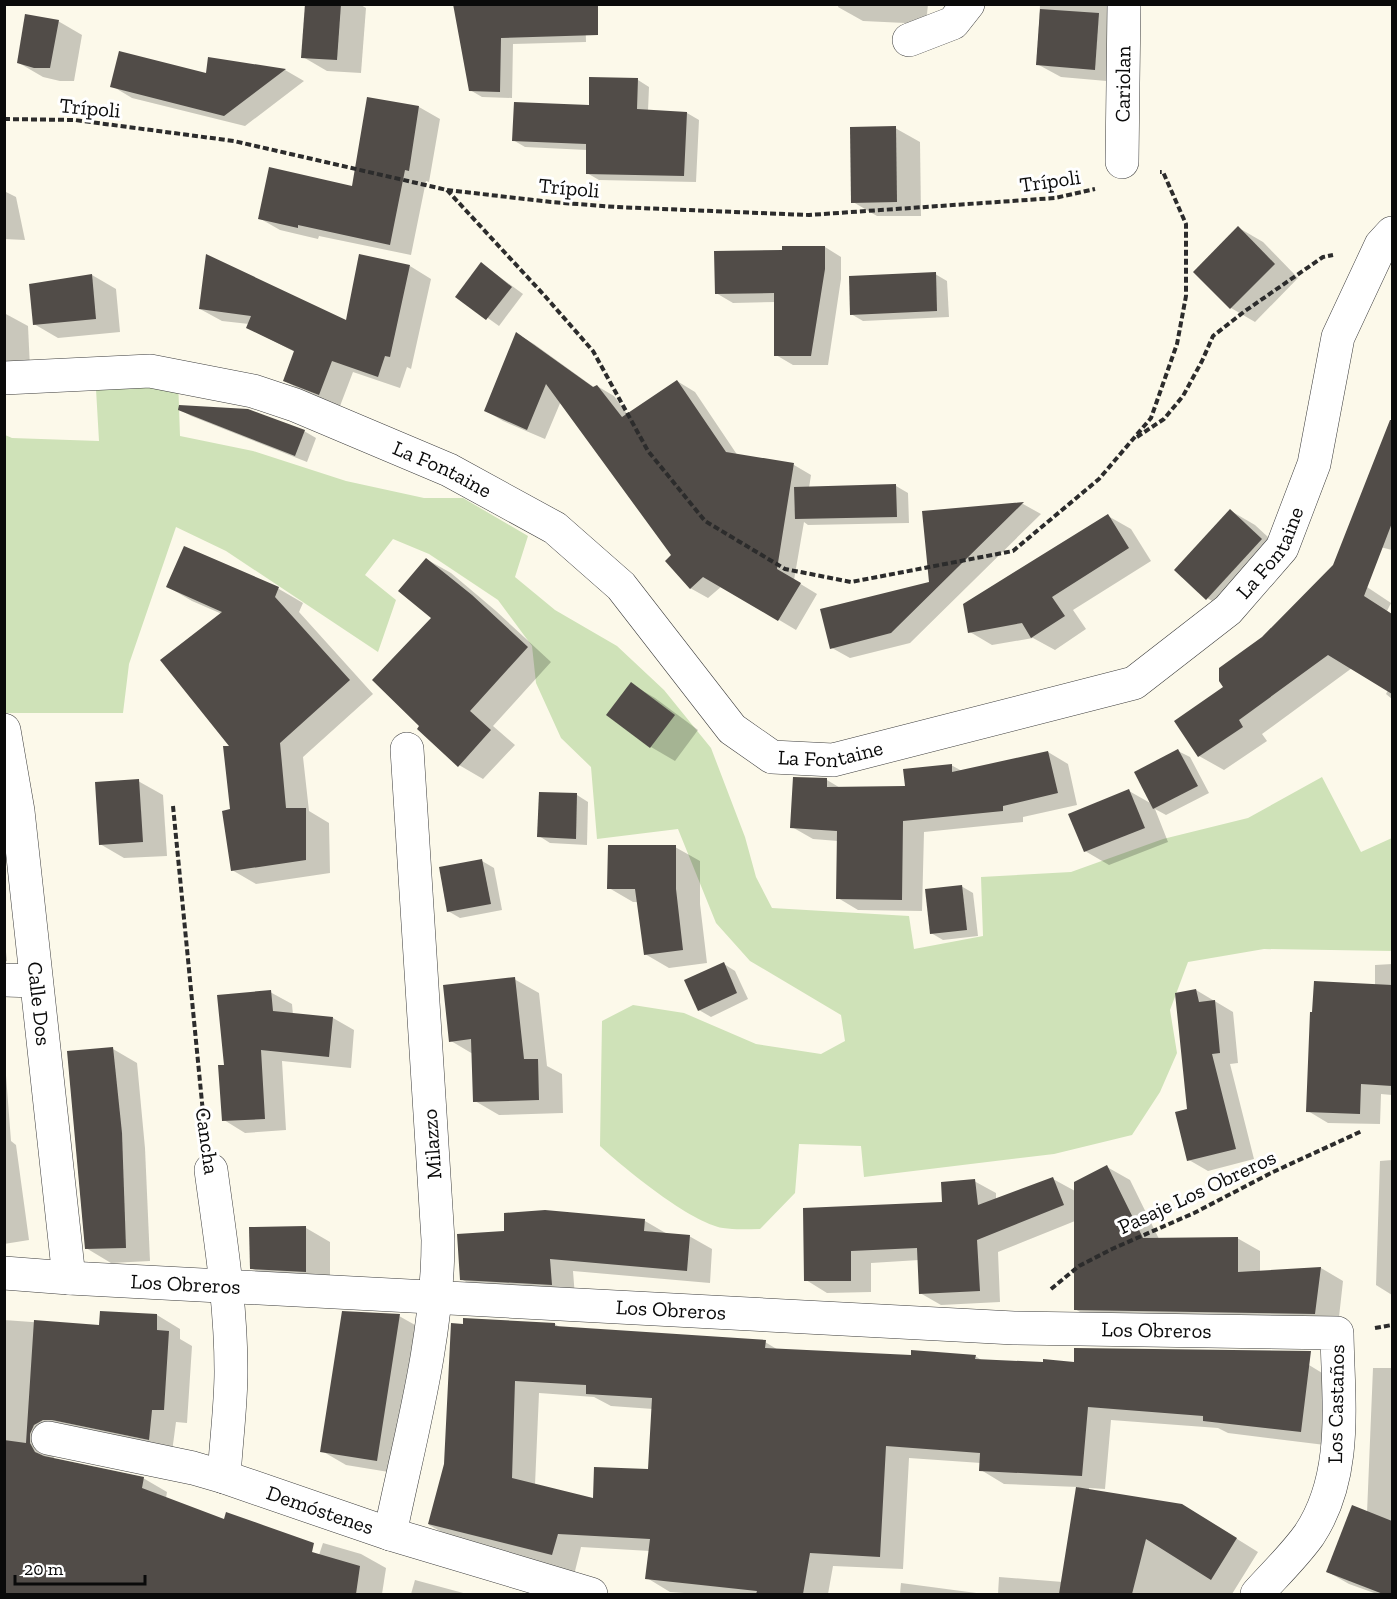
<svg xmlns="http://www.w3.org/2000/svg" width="1397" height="1599" font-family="'Zilla Slab',serif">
<rect width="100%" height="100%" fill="#fcf9ea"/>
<path fill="#cfe2b8" d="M178 378 180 436 253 451 346 481 424 498H463L528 536 515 577 555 610 617 646 664 690 711 748 745 837 756 877 772 908 909 916 914 949 983 936 981 877 1071 872 1163 839 1248 818 1322 777 1361 852 1392 838V951L1264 949 1188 962 1170 1010 1177 1053 1160 1092 1132 1135 1054 1154 864 1177 861 1146 799 1144 795 1193 760 1229C748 1229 735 1230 723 1228 691 1223 625 1169 600 1146L602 1021 633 1005 684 1013 756 1044 821 1054 845 1041 841 1015 750 961 716 923 678 829 597 839 591 767 561 738 536 683 532 646 498 600 429 554 393 539 365 575 396 600 378 652 226 551 176 527 129 664 123 713H5V435L12 438 99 441 96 389Z"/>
<g fill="#0003" fill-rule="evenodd">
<polygon points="306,4 359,4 366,8 361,73 327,71 303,57"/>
<polygon points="585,4 586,42 513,44 512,98 482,97 470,90 455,6"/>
<polygon points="839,4 928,4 926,24 863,21 838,7"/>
<polygon points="1040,4 1122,4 1118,82 1061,77 1037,64"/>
<polygon points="58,21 82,35 74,81 60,81 43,77 19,63"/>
<polygon points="210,59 285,70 304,81 245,126 132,98 112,86 207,75"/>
<polygon points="638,80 649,87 648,111 687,113 699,120 696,182 599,180 587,173 587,150 525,147 513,140 590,107"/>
<polygon points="368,99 419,107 440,119 429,182 426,181 411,255 319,236 318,239 280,230 259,218 353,188"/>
<polygon points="895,128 920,142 921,216 877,216 853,202"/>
<polygon points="4,191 16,197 25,240 4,239"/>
<polygon points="1239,228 1263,242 1298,278 1255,322 1231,308"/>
<polygon points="825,247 841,257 841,279 828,365 793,365 776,355 776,302 733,303 716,293 783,252"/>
<polygon points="482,264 523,294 499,326 457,296"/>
<polygon points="410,266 431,279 411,369 407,367 400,388 353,372 340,406 306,393 285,381 295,352 248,328 249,324 222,321 200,309 347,322"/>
<polygon points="935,274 947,281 949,317 863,321 851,314"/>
<polygon points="92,275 116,289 120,332 58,338 34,324"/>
<polygon points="4,313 28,326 30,368 4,369"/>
<polygon points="517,334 534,344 595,388 597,386 614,396 628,415 677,381 695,392 738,456 794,465 811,475 809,488 896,486 908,493 909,523 808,525 804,522 794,580 817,594 796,630 722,586 708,598 690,588 673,555 561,401 545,439 503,421 486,411"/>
<polygon points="179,409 304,431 316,438 307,462 191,416"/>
<polygon points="1370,474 1392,483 1392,550 1372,545"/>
<polygon points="1023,504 1041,514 910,643 850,658 832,648 930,583 923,512"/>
<polygon points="1231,511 1255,525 1285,553 1231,612 1207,598"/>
<polygon points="1108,516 1131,529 1151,561 1073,610 1086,629 1055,650 1033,638 992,645 970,632"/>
<polygon points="185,548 279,589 303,603 299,612 373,694 303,757 309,811 329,823 330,873 256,884 232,870 232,747 222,614 192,601 168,587"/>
<polygon points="426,559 451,573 496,611 551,662 493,726 515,745 483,779 459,765 421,726 433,617"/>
<polygon points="1358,581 1391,603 1387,611 1392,615 1392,699 1386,694 1388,690 1352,668 1262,734 1267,741 1224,770 1199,756 1176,721 1226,687"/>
<polygon points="631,684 655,698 698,730 675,761 651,747 608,715"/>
<polygon points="1178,751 1190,757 1209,793 1166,815 1155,809 1168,842 1109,865 1085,851 1129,791 1152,804"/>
<polygon points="1048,752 1068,764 1077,805 1023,817 1023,822 924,832 922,911 858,910 838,898 838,841 813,839 792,827 827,780 842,789 906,788 951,765 962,771"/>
<polygon points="138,781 163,795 167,856 124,858 100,844"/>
<polygon points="577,795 588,802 587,845 550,843 539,836"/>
<polygon points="675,847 700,861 700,904 707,963 669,968 645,954 638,902 633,902 609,888"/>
<polygon points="482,861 494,868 502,910 460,918 448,911"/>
<polygon points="961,886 973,893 978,936 943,940 931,933"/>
<polygon points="4,934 7,961 4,962"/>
<polygon points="724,964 735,971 748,999 711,1017 699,1010"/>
<polygon points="1392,964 1392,1095 1381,1094 1380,1124 1328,1123 1308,1111 1375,985 1375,965"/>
<polygon points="514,979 539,993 547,1066 562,1074 563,1113 499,1115 475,1101 473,1054 451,1041"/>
<polygon points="1196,990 1233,1012 1238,1063 1230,1064 1254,1159 1208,1171 1189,1160 1189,1110"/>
<polygon points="270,992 292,1004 293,1015 333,1018 354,1030 351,1068 282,1061 286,1130 245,1133 224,1120 226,1067"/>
<polygon points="4,1049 11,1141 16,1145 29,1240 4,1244"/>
<polygon points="113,1049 137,1063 145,1148 150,1261 111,1263 86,1248"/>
<polygon points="1392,1160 1392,1295 1376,1285 1380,1161"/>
<polygon points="1107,1167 1130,1180 1159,1239 1237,1238 1260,1251 1260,1272 1321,1268 1343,1281 1338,1326 1098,1323 1075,1309 1075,1221 998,1252 1000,1302 941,1305 920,1293 919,1260 871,1263 871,1292 827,1293 806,1280 804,1209 944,1204 974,1181 996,1193 996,1200 1053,1179 1075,1191"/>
<polygon points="645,1221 669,1235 689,1236 712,1249 710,1283 573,1271 575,1297 484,1292 461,1279"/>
<polygon points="306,1228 330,1242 330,1285 275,1282 251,1268"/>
<polygon points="102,1312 157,1315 180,1329 180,1339 192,1346 187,1423 176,1422 172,1452 53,1447 54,1460 143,1478 167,1492 166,1498 225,1521 296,1543 274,1594 26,1594 38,1567 4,1563 4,1320 101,1327"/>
<polygon points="399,1316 424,1330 401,1474 346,1465 322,1451"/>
<path d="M555 1324 561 1328 765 1342 780 1351 912 1356H975L983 1361 1075 1363 1309 1365 1332 1379 1325 1445 1228 1433 1218 1428 1111 1420 1105 1489 1089 1488V1490L1205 1519 1258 1552 1232 1594H998L999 1577 1063 1582 1078 1487 1004 1484 981 1470V1463L909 1458 903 1569 833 1566 828 1594H698L670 1592 647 1578 650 1551 581 1547 574 1575 453 1538 429 1525 445 1464ZM539 1393 594 1397 611 1406 653 1409 650 1471 595 1500 535 1485Z"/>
<polygon points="1373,1368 1392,1368 1392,1594 1377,1594 1349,1584 1328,1572 1367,1513"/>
<polygon points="323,1543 361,1554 386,1568 382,1594 306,1594"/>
<polygon points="415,1580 467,1594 411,1594"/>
<polygon points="901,1583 984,1594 900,1594"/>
</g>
<g fill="#514c48" fill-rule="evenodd">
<polygon points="305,4 341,4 337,60 301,58"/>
<polygon points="453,4 598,4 598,35 501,38 500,92 469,91"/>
<polygon points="1040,9 1099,13 1095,70 1036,65"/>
<polygon points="25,14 59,20 50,68 34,68 17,63"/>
<polygon points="119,51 206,73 208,57 286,69 224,116 110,87"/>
<polygon points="589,77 638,78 637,109 687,112 684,176 586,174 586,144 512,141 514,102 589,105"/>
<polygon points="367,97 419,106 409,171 405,170 390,245 298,225 298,228 258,219 269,167 352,186"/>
<polygon points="896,126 897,202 851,203 850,127"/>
<polygon points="1238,226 1275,264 1230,309 1193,272"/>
<polygon points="782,246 825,246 825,269 811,356 774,356 774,293 715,294 714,251 782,250"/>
<polygon points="206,254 346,320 359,254 410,265 390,357 385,356 378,377 332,361 319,395 283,381 294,351 246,328 251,316 199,309"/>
<polygon points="481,262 512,287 486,320 455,297"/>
<polygon points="936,272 937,311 850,315 849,276"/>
<polygon points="92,274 96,319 33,325 29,284"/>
<polygon points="516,332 593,387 597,385 622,417 677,380 726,452 794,463 777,569 801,583 778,621 703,577 690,589 665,561 671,555 546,384 527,430 484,411"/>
<polygon points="179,405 248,409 305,430 295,456 178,410"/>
<polygon points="1390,420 1392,420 1392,523 1364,596 1392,614 1392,694 1328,655 1239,720 1243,727 1198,757 1174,721 1223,687 1219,681 1219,668 1262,637 1333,565"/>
<polygon points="896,484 897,517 795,519 794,487"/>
<polygon points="1024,502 891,633 830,649 820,609 929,582 922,511"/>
<polygon points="1230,509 1262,539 1206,600 1174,570"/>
<polygon points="1108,514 1129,548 1052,597 1065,616 1031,638 1022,623 968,633 963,604"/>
<polygon points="184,546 279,587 275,597 350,680 280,743 286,808 306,808 306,860 231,871 222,811 230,809 223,746 229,746 160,660 222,612 166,587"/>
<polygon points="426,558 472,595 528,647 470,711 491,730 458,767 417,729 419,726 372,680 431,618 398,591"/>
<polygon points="631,682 675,715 650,748 606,715"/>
<polygon points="1178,749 1198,786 1153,809 1134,772"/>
<polygon points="1048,751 1058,793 1003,806 1003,811 903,821 902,900 836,899 837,831 790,828 793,777 827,778 827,787 905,786 903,769 952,764 952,772"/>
<polygon points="139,779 143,842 99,845 95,782"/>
<polygon points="1129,789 1145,828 1084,852 1068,814"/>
<polygon points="539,792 577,793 576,839 537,837"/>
<polygon points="608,845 676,845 676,889 683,950 644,955 635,889 607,889"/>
<polygon points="482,859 491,904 447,912 439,867"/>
<polygon points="962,885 967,930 930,934 925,889"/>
<polygon points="724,962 737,993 698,1011 684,980"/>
<polygon points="515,977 524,1059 538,1059 539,1100 473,1102 471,1039 449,1042 443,985"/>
<polygon points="1314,981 1392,985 1392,1086 1361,1084 1360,1114 1306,1112 1310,1012 1312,1012"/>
<polygon points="1196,989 1199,1002 1215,1000 1220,1053 1212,1054 1236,1149 1187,1161 1175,1112 1187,1109 1175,993"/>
<polygon points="271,990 273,1011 333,1017 329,1057 261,1050 265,1119 222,1121 218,1065 224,1065 217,995"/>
<polygon points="113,1047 122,1133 126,1248 85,1249 67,1051"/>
<polygon points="1107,1165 1143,1238 1238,1237 1238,1272 1321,1267 1315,1314 1074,1310 1074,1182"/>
<polygon points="1053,1177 1064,1205 977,1240 980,1291 919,1294 917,1248 851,1251 851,1281 804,1281 803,1208 942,1202 941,1182 975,1179 978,1205"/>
<polygon points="545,1210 645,1219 644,1231 690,1235 687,1271 550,1259 552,1285 460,1280 457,1234 504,1231 504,1213"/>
<polygon points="306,1226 306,1272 250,1269 249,1227"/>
<polygon points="100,1311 157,1314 157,1330 169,1331 164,1410 152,1410 149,1440 52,1420 43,1420 34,1425 30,1434 30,1443 35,1452 44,1456 144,1477 142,1488 224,1519 226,1512 314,1543 312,1552 360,1566 356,1594 4,1594 4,1440 26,1443 34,1320 99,1325"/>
<polygon points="342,1311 400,1314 377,1461 320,1452"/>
<path d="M463 1318 555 1323V1326L766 1340 765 1348 911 1355V1350L976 1355 975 1359 1043 1362V1359L1074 1362V1348L1311 1351 1301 1432 1203 1421V1416L1088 1407 1082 1476 979 1471 980 1453 886 1446 880 1557 810 1553 803 1594H756L757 1591 645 1579 650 1539 558 1534 552 1555 428 1524 444 1464 451 1323 463 1324ZM515 1381 586 1385V1394L652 1398 648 1469 594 1467 593 1498 512 1478Z"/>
<polygon points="1076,1487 1182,1504 1237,1538 1211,1580 1146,1539 1132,1594 1059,1594"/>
<polygon points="1352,1505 1392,1521 1392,1594 1383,1594 1326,1572"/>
</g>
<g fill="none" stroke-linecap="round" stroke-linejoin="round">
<g stroke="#3d3d3d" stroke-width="34">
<g id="minor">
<polyline points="909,40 953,23 968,4"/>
<path id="s1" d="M1122 162 1124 4"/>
<path id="s2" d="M4 378 150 371 253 391 295 405 449 470 555 528 621 586 732 729 772 757 833 760 1134 683 1228 610 1282 548 1314 464 1338 337 1381 245 1392 233"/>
<path id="s3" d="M4 730 18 811 69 1278"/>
<polyline points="4,980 36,981"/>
<path d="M211 1170C220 1237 231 1303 231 1371 231 1406 226 1442 224 1477"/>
<path id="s4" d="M4 1273 69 1278 1014 1328 1337 1333C1338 1401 1349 1475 1309 1535 1294 1556 1274 1575 1257 1594"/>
<path id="s5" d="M48 1438 193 1468 224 1477 390 1534 591 1594"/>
<path d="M390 1534C410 1437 438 1339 438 1240L407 749"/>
</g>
</g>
<g stroke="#2c2c2c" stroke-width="4" stroke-dasharray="6 3" stroke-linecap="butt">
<polyline points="4,119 75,120 234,141 447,190 551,202 616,207 809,215 1055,198 1095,189"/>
<polyline points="447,190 544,295 593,351 648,451 705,521 785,569 851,582 1013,551 1099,479 1151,418 1177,344 1186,296 1186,224 1163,172 1160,172"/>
<polyline points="1137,437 1164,419 1183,396 1202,361 1213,336 1245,311 1323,257 1333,255"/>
<polyline points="173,806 205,1133"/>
<polyline points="1051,1289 1079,1266 1112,1249 1194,1213 1273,1172 1362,1131"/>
<polyline points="1375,1328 1392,1325"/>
</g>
<use href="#minor" stroke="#fff" stroke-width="33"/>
</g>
<g text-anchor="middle" stroke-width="6" stroke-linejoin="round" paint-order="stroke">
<g font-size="21" fill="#0a0a0a" stroke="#fff">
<text dy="7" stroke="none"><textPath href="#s1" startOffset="78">Cariolan</textPath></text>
<text transform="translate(90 108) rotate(5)" y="7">Trípoli</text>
<text transform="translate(1050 181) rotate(-8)" y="7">Trípoli</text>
<text transform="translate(569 188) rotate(5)" y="7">Trípoli</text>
<text dy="7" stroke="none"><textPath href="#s2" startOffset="456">La Fontaine</textPath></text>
<text dy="7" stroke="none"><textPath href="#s2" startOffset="1464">La Fontaine</textPath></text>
<text dy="7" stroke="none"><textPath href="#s2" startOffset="960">La Fontaine</textPath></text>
<text dy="7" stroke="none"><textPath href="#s3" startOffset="276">Calle Dos</textPath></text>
<text transform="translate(207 1141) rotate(82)" y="7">Cancha</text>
<text transform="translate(432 1144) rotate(-94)" y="7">Milazzo</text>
<text transform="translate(1197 1192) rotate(-25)" y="7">Pasaje Los Obreros</text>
<text dy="7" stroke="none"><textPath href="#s4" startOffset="182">Los Obreros</textPath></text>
<text dy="7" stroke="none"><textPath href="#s4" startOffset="668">Los Obreros</textPath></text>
<text dy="7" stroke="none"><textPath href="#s4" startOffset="1154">Los Obreros</textPath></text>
<text transform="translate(1336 1404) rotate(-89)" y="7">Los Castaños</text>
<text dy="7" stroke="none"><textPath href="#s5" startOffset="282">Demóstenes</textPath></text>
</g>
</g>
<rect width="1397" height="1599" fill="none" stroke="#0a0a0a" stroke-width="12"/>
<path d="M15 1575v9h130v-9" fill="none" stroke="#0a0a0a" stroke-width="3"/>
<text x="24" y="1575" font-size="18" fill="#0a0a0a" stroke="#ffffff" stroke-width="4.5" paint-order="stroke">20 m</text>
</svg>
